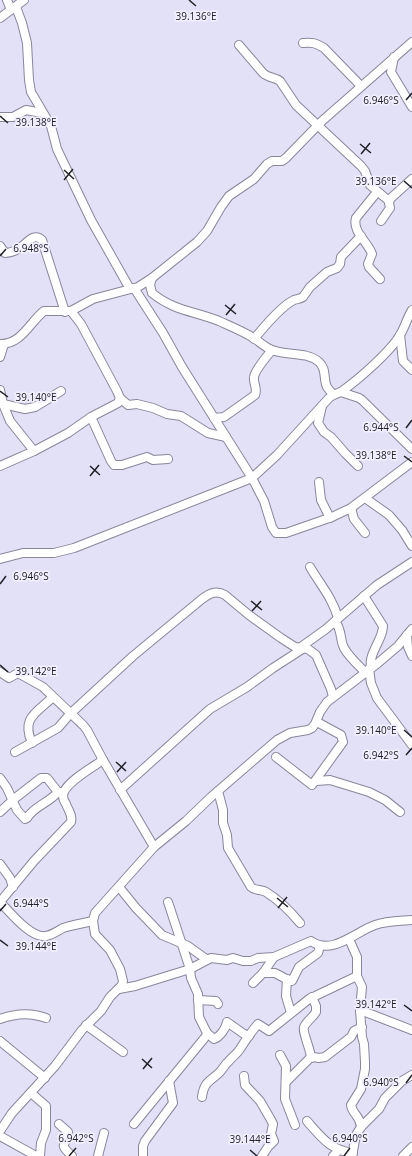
<svg xmlns="http://www.w3.org/2000/svg" width="412" height="1156" font-family="'Open Sans',sans-serif">
<rect width="100%" height="100%" fill="#e3e1f7"/>
<g fill="none" stroke-linecap="round" stroke-linejoin="round">
<g stroke="#89869a" stroke-width="10">
<g id="minor">
<polyline points="7,0 11,10"/>
<polyline points="16,7 22,23 27,43 29,80 31,92 51,126 57,149 91,220 130,289"/>
<polyline points="0,18 24,0"/>
<path d="M303 43C312 42 316 43 324 48L361 86"/>
<path d="M239 45 263 73C268 78 275 77 280 81L296 105 361 166 365 171 370 185 389 201"/>
<polyline points="394,57 391,72 412,107"/>
<polyline points="0,117 13,117 26,110 42,113"/>
<path d="M377 192 356 218C352 232 368 242 372 254L368 264 369 267 380 279"/>
<polyline points="381,221 390,208 389,203 390,199 412,179"/>
<path d="M0 246 5 253C11 253 15 251 20 248 27 243 34 232 42 240L65 312"/>
<path d="M152 278 150 285 152 293C174 311 194 311 219 321 230 326 242 331 252 337 259 341 264 347 272 350 287 356 306 351 319 362 327 369 323 379 327 387 329 390 331 392 333 394"/>
<polyline points="134,288 163,333 182,367 252,478 264,501 272,527 276,533 286,533 332,517 351,508 412,462"/>
<polyline points="400,335 403,361 412,370"/>
<path d="M254 339C263 328 281 306 294 300 297 299 300 299 303 297L310 287 327 272 337 268 340 264 341 257 361 236"/>
<path d="M0 344C21 345 30 322 44 311H71L93 299 138 287 152 278 197 242 207 231 221 207 229 196 254 179 267 164 272 161H282L286 158 322 121 412 42"/>
<polyline points="0,357 4,344"/>
<polyline points="0,390 3,404 10,421 34,451"/>
<polyline points="341,392 359,398 362,400 412,449"/>
<polyline points="120,398 128,405 137,404 153,408 167,414 181,416 208,433 226,437"/>
<polyline points="3,404 25,409 35,407 61,391"/>
<polyline points="322,406 318,423 324,432 331,437 345,453 358,466"/>
<polyline points="91,417 111,461 114,465 122,465 147,457 153,460 168,459"/>
<path d="M214 418 224 417 255 395C258 389 253 383 254 377 255 370 267 356 272 350"/>
<polyline points="0,466 34,451 68,433 91,417 118,403 120,398 117,391 81,324 71,311"/>
<polyline points="319,482 321,500 330,518"/>
<polyline points="365,498 389,515 402,530 412,546"/>
<polyline points="351,508 354,519 365,533"/>
<path d="M0 559 23 553H54L74 548 252 478 277 455 329 398C333 394 338 394 342 391 358 380 391 351 400 335 405 327 407 318 412 310"/>
<path d="M310 567C320 584 333 599 338 618"/>
<path d="M364 596 383 626C383 640 368 653 371 668"/>
<path d="M335 621C343 632 339 638 344 648 349 657 358 665 366 673"/>
<polyline points="407,635 408,647 412,656"/>
<polyline points="301,647 326,629 377,585 412,562"/>
<polyline points="369,669 371,683 377,698 412,745"/>
<polyline points="0,672 9,678 18,673 43,687 83,725 87,730 103,760 154,847"/>
<path d="M32 743C21 718 36 713 53 697"/>
<path d="M15 752 58 728 70 714 133 656 202 599C210 593 216 590 225 595L249 615 281 638 295 647 308 649 316 655 331 689 333 697"/>
<polyline points="276,757 312,785 343,742 341,735 317,722"/>
<path d="M0 778 7 788 17 810 25 819 27 818C34 806 49 803 58 792"/>
<polyline points="316,781 330,780 369,792 385,800 400,812"/>
<polyline points="120,790 210,709 247,687 273,668 304,648"/>
<path d="M218 791 223 810V823L227 835 228 848 251 887C255 891 261 889 266 892 279 900 290 911 300 923"/>
<polyline points="0,812 14,799 41,778 47,778 58,792 63,792"/>
<polyline points="0,864 10,878 13,887"/>
<polyline points="119,887 136,908 162,935 188,946 206,959"/>
<path d="M0 902 34 861 71 822C73 815 68 810 66 804 64 801 62 796 64 792 68 781 93 767 103 760"/>
<path d="M0 902C10 912 31 939 46 936 52 935 58 931 63 928 73 925 83 923 93 921"/>
<path d="M349 939 357 957V976L362 987 360 1010 362 1037 364 1044 365 1062V1069L361 1089 351 1105C352 1114 360 1115 361 1127"/>
<polyline points="263,973 275,973 290,981 292,981 299,967 318,953 320,946"/>
<polyline points="287,979 286,996 291,1013"/>
<polyline points="253,983 263,973 274,957"/>
<path d="M119 989 135 986 190 969 211 958 227 960 233 958 243 961H251L258 958 274 957 311 941C332 956 355 932 375 925 386 921 400 921 412 920"/>
<polyline points="198,1000 216,1001 218,1004"/>
<polyline points="360,1010 412,1030"/>
<path d="M0 1019C16 1013 30 1012 46 1018"/>
<polyline points="86,1025 123,1052"/>
<path d="M207 1033 214 1039C220 1037 226 1028 227 1022L244 1034 249 1036"/>
<polyline points="0,1041 45,1078"/>
<polyline points="280,1055 286,1066 285,1099 295,1125"/>
<path d="M311 1058C311 1050 302 1032 304 1027 306 1022 313 1017 316 1012V1006L312 997"/>
<polyline points="244,1076 245,1085 260,1101 271,1120 273,1124 271,1134 274,1141 268,1147 262,1156"/>
<polyline points="286,1082 309,1059 313,1057 319,1058 325,1057 351,1037 354,1031 362,1027"/>
<polyline points="31,1093 46,1106 46,1130 41,1143 40,1156"/>
<path d="M202 1097C204 1082 209 1082 219 1073 223 1069 225 1064 229 1061 232 1057 237 1054 240 1049 245 1041 251 1032 258 1024L269 1031 309 999 357 976"/>
<path d="M307 1121C321 1137 330 1150 353 1153"/>
<path d="M59 1124 68 1132C68 1147 56 1141 72 1156"/>
<polyline points="134,1124 207,1035 207,1033 199,1017 198,994 191,978 190,969 168,902"/>
<polyline points="0,1131 12,1113 55,1066 82,1030 101,1011 110,997 122,985 123,981 120,969 110,950 95,934 93,921 95,913 154,847 186,821 211,797 277,740 290,733 308,730 312,728 315,724 320,712 327,702 378,663 398,646 412,629"/>
<polyline points="0,1136 36,1156"/>
<polyline points="98,1156 104,1133"/>
<polyline points="143,1156 143,1146 145,1141 173,1103 169,1081"/>
<polyline points="333,1156 339,1150"/>
<polyline points="352,1156 356,1135 361,1127 379,1109 385,1098 402,1081 412,1075"/>
<polyline points="403,1156 412,1147"/>
</g>
</g>
<use href="#minor" stroke="#fff" stroke-width="8"/>
</g>
<path fill="none" stroke="#212028" stroke-width="1.5" d="M189 0 196 6M406 100 412 93M0 116 8 123M360 144 371 153M361 154 370 143M64 170 74 179M64 180 73 169M404 181 412 188M0 256 6 249M225 305 236 314M226 315 235 304M0 391 8 397M406 428 412 420M404 456 412 462M90 466 100 475M90 476 99 465M0 584 6 576M251 601 262 610M252 611 261 601M0 665 8 672M404 730 412 737M406 755 412 748M116 762 126 771M117 772 126 762M277 898 288 907M278 908 287 897M0 911 6 904M0 940 8 946M404 1005 412 1011M142 1059 152 1068M143 1069 152 1058M406 1083 412 1075M250 1150 257 1156M69 1156 76 1148M344 1156 350 1148"/>
<g font-size="10" text-anchor="middle" fill="#212028" stroke="#f1effd" stroke-width="3.5" stroke-linejoin="round" paint-order="stroke">
<text x="196" y="20">39.136°E</text>
<text x="381" y="104">6.946°S</text>
<text x="36" y="126">39.138°E</text>
<text x="376" y="185">39.136°E</text>
<text x="31" y="252">6.948°S</text>
<text x="36" y="401">39.140°E</text>
<text x="381" y="431">6.944°S</text>
<text x="376" y="459">39.138°E</text>
<text x="31" y="580">6.946°S</text>
<text x="36" y="675">39.142°E</text>
<text x="376" y="734">39.140°E</text>
<text x="381" y="759">6.942°S</text>
<text x="31" y="907">6.944°S</text>
<text x="36" y="950">39.144°E</text>
<text x="376" y="1008">39.142°E</text>
<text x="381" y="1086">6.940°S</text>
<text x="76" y="1142">6.942°S</text>
<text x="350" y="1142">6.940°S</text>
<text x="250" y="1143">39.144°E</text>
</g>
</svg>
